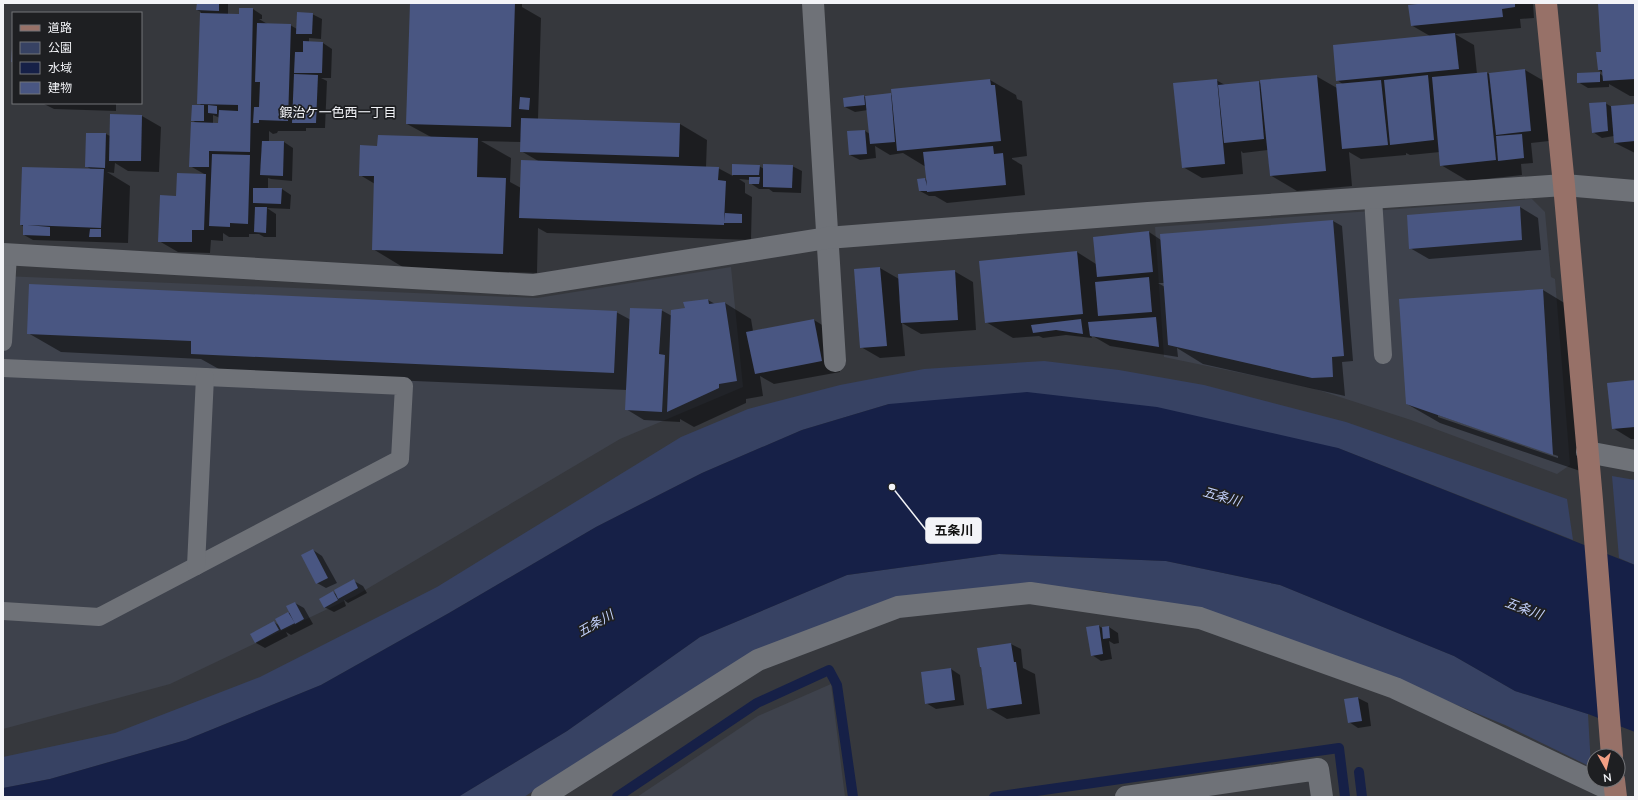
<svg xmlns="http://www.w3.org/2000/svg" width="1638" height="800" font-family="Mulish,'Noto Sans JP',sans-serif">
<rect width="100%" height="100%" fill="#36383d"/>
<g fill="#3e424c">
<polygon points="1532,199 1545,212 1551,277 1555,279 1570,465 1557,474 1411,420 1312,388 1164,357 1155,227"/>
<polygon points="731,267 743,387 620,439 355,596 170,684 3,729 3,276 537,298"/>
<polygon points="831,684 845,797 637,797 758,716"/>
</g>
<g fill="#374263">
<polygon points="1044,361 1119,370 1204,385 1346,422 1567,499 1573,540 1338,448 889,404 802,430 702,473 596,527 449,613 321,685 186,740 50,779 3,788 3,757 115,733 260,677 437,587 681,437 748,409 840,385 924,369"/>
<polygon points="1612,476 1635,480 1635,565 1619,558"/>
<polygon points="999,554 1166,561 1280,585 1454,656 1515,691 1588,714 1591,767 1505,725 1394,679 1210,613 1097,591 1027,586 893,600 603,746 524,797 458,797 567,731 700,637 847,575"/>
</g>
<polygon fill="#162047" points="1027,392 1157,407 1338,448 1635,565 1635,732 1588,714 1515,691 1454,656 1280,585 1166,561 999,554 847,575 700,637 567,731 458,797 3,797 3,788 50,779 186,740 321,685 449,613 596,527 702,473 802,430 889,404"/>
<g fill="#0007" fill-rule="evenodd">
<path d="M198 3H228V15H244L253 9 262 15V19H259L269 25H290L297 29 312 14 322 19 321 39 309 38V43H323L332 49 331 78H321L327 81 325 128H306V131H278L277 133 273 134 269 131V142H284L293 148 292 181 271 179 268 178V189H282L291 195 290 209 267 208 276 214V237H264L259 234H249V237H229L223 233V241L211 240 210 253 178 252 159 241 177 197 206 175 190 166 198 124 192 120 203 106 198 103 201 12 197 10ZM213 115 220 118 219 124H213Z"/>
<path d="M411 3H522V7L541 18 538 119 680 124 707 140 706 167 718 168 733 176V165L759 166 764 169 792 166 802 171 801 193 773 192 769 189H759L750 183V180L739 179 745 183V193L752 197 751 240 547 233 538 228 537 273 406 269 373 249 375 184 360 175 378 147 431 137 407 124ZM481 141 521 142V151L540 162 521 188 510 182 511 158Z"/>
<polygon points="1428,3 1533,3 1534,18 1520,19 1521,28 1455,34 1474,45 1477,74 1487,73 1491,75 1525,70 1544,81 1549,141 1531,143 1533,163 1521,164 1522,175 1468,181 1441,165 1440,152 1410,155 1406,153 1406,155 1361,159 1349,152 1352,186 1297,191 1270,175 1268,150 1243,153 1241,151 1243,174 1202,178 1183,167 1216,80 1225,85 1259,82 1261,84 1316,76 1337,88 1344,85 1337,80 1430,36 1411,25"/>
<polygon points="1599,3 1635,3 1635,96 1630,96 1609,84 1609,87 1588,88 1578,82 1599,73 1603,76 1603,73 1599,70 1602,52"/>
<polygon points="990,80 1016,95 1017,99 1022,101 1027,156 1012,158 1012,159 1022,165 1025,195 947,203 935,196 929,196 920,191 925,179 927,180 926,167 903,153 890,155 875,146 876,158 860,160 850,155 865,131 870,134 868,110 855,112 845,107 863,96 867,98 890,94 893,96"/>
<polygon points="42,103 116,103 116,111 54,109"/>
<polygon points="1605,103 1612,107 1635,105 1635,153 1615,143 1614,136 1602,138 1593,132"/>
<polygon points="111,115 142,116 161,127 159,172 128,171 115,163 114,173 107,172 130,186 128,243 33,240 24,235 24,227 21,225 92,170 86,166 87,134 106,134 110,136"/>
<polygon points="1520,207 1538,218 1541,250 1429,259 1410,248"/>
<path d="M1333 221 1342 226 1353 361 1342 362 1345 396 1203 364 1177 348 1178 357 1110 346 1091 335 1092 338 1066 335 1043 338 1039 336 1013 338 986 322 1077 252 1096 264 1149 232 1161 240ZM1158 283H1165V287Z"/>
<polygon points="880,268 899,279 954,271 973,282 976,330 921,334 902,323 905,356 880,358 861,347"/>
<path d="M1543 290 1576 310 1586 473 1440 423 1407 404ZM1438 415 1558 456V458L1438 417Z"/>
<polygon points="708,300 715,304 725,303 751,319 753,331 814,320 832,331 840,372 774,384 760,376 763,396 746,399 746,403 694,427 680,419 680,422 644,420 626,409 627,390 226,373 201,359 61,352 28,333 616,312 631,320 661,310 672,316"/>
<polygon points="1635,381 1635,439 1631,439 1613,428"/>
<polygon points="313,550 322,556 337,583 326,588 317,583"/>
<polygon points="354,581 363,586 367,593 348,603 344,600 346,606 334,612 324,607 333,592 338,595"/>
<polygon points="295,603 304,608 313,624 291,635 286,632 288,636 265,648 256,643 251,634 274,622 280,626 277,619 291,612"/>
<polygon points="1099,626 1102,628 1109,627 1118,633 1119,643 1114,644 1109,641 1112,659 1101,661 1092,655"/>
<polygon points="1011,644 1021,649 1023,668 1035,674 1040,714 1007,719 988,708 978,648"/>
<polygon points="951,669 960,675 964,705 936,709 926,703"/>
<polygon points="1358,698 1368,703 1371,726 1358,728 1349,722 1345,700"/>
</g>
<g fill="none" stroke-linecap="round" stroke-linejoin="round">
<g stroke="#162047" stroke-width="10">
<polyline points="1359,772 1362,797"/>
<polyline points="617,797 757,703 829,670 837,685 853,797"/>
<polyline points="994,797 1339,748 1345,797"/>
</g>
</g>
<g fill="#495682">
<polygon points="197,3 219,3 219,11 196,10"/>
<polygon points="410,3 515,3 511,127 406,124"/>
<polygon points="1427,3 1515,3 1515,7 1502,9 1503,17 1411,26 1408,5"/>
<polygon points="1598,3 1635,3 1635,79 1603,81 1602,70 1598,70 1596,52 1601,52"/>
<polygon points="239,8 253,8 250,152 209,151 209,167 189,167 191,122 218,123 219,110 238,111 238,105 197,104 200,13 239,14"/>
<polygon points="297,12 313,13 312,34 296,34"/>
<polygon points="257,23 291,24 288,121 259,120 259,123 253,123 254,107 259,107 260,82 255,82"/>
<polygon points="1455,33 1459,69 1336,81 1333,45"/>
<polygon points="303,41 323,42 322,73 294,73 295,52 303,52"/>
<polygon points="12,48 13,48 13,62 11,62"/>
<polygon points="1525,69 1531,131 1496,135 1489,73"/>
<polygon points="1487,72 1496,160 1440,166 1432,77"/>
<polygon points="1600,72 1600,82 1577,83 1577,73"/>
<polygon points="294,74 318,75 316,123 292,123"/>
<polygon points="1317,75 1326,171 1270,176 1260,80"/>
<polygon points="1428,75 1434,140 1390,145 1384,80"/>
<polygon points="990,79 991,85 995,85 1001,141 897,151 891,89"/>
<polygon points="1217,79 1225,164 1182,168 1173,83"/>
<polygon points="1381,80 1388,145 1342,149 1336,84"/>
<polygon points="1259,81 1264,139 1224,143 1218,85"/>
<polygon points="891,93 895,142 870,144 865,96"/>
<polygon points="864,95 865,105 844,107 843,98"/>
<polygon points="520,97 530,98 529,110 519,109"/>
<polygon points="1606,102 1608,131 1592,133 1589,103"/>
<polygon points="1635,104 1635,141 1614,143 1611,106"/>
<polygon points="192,105 204,105 204,121 191,121"/>
<polygon points="208,105 217,106 217,114 208,113"/>
<polygon points="110,114 142,115 141,161 109,161"/>
<polygon points="521,118 680,123 679,157 520,152"/>
<polygon points="865,130 867,154 849,155 847,131"/>
<polygon points="86,133 106,133 105,168 85,167"/>
<polygon points="1522,134 1524,158 1498,161 1496,136"/>
<polygon points="378,135 478,138 477,177 506,178 503,254 372,250 374,176 359,176 360,145 377,146"/>
<polygon points="262,141 284,141 283,176 260,175"/>
<polygon points="993,146 994,154 1003,153 1006,185 927,192 927,191 919,191 917,179 925,178 927,186 923,152"/>
<polygon points="212,154 250,155 248,224 230,223 230,227 209,226"/>
<polygon points="521,160 719,167 718,180 726,181 724,222 725,213 742,214 742,223 724,223 724,225 519,218"/>
<polygon points="732,164 760,165 759,175 732,175"/>
<polygon points="763,164 793,165 792,188 763,187"/>
<polygon points="22,167 104,169 101,228 27,225 50,227 50,236 23,235 23,225 20,225"/>
<polygon points="177,173 206,174 204,230 192,230 192,242 158,242 160,195 176,196"/>
<polygon points="749,177 760,177 759,184 749,184"/>
<polygon points="253,188 282,188 281,204 253,203"/>
<polygon points="1520,206 1522,240 1409,249 1407,215"/>
<polygon points="255,207 267,207 266,233 254,232"/>
<polygon points="1333,220 1344,356 1332,357 1333,377 1312,378 1168,345 1160,234"/>
<polygon points="90,229 101,229 101,237 89,237"/>
<polygon points="1149,231 1153,272 1097,277 1093,237"/>
<polygon points="1077,251 1083,314 985,323 979,261"/>
<polygon points="880,267 887,346 860,348 854,269"/>
<polygon points="955,270 958,320 901,323 898,274"/>
<polygon points="1149,277 1152,312 1098,316 1095,282"/>
<polygon points="29,284 617,311 614,373 191,354 191,341 27,334"/>
<polygon points="1543,289 1553,455 1406,404 1399,299"/>
<polygon points="708,299 709,304 725,302 737,381 719,384 719,388 667,412 671,310 685,308 683,302"/>
<polygon points="630,308 662,309 659,354 665,355 662,412 625,410"/>
<polygon points="1156,317 1159,347 1090,336 1088,322"/>
<polygon points="814,319 822,361 755,374 746,332"/>
<polygon points="1081,319 1083,334 1056,330 1033,333 1031,325"/>
<polygon points="1635,380 1635,427 1612,429 1607,383"/>
<polygon points="313,549 328,578 316,584 301,555"/>
<polygon points="354,579 358,588 338,599 334,590"/>
<polygon points="333,591 338,600 324,608 319,599"/>
<polygon points="295,602 304,619 295,624 286,606"/>
<polygon points="288,612 295,623 281,630 275,619"/>
<polygon points="274,621 279,630 255,643 250,634"/>
<polygon points="1099,625 1103,654 1091,656 1086,627"/>
<polygon points="1109,626 1110,638 1103,639 1102,627"/>
<polygon points="1011,643 1014,662 1016,662 1022,704 987,709 981,667 980,667 977,648"/>
<polygon points="951,668 955,700 925,704 921,672"/>
<polygon points="1358,697 1362,721 1348,723 1344,699"/>
</g>
<g fill="none" stroke-linecap="round" stroke-linejoin="round">
<g stroke="#6f7278" stroke-width="18">
<polyline points="1373,198 1383,355"/>
<polyline points="3,342 8,254"/>
<polyline points="3,368 404,386 400,459 99,617 3,611"/>
<polyline points="196,566 205,377"/>
</g>
<g stroke="#6f7278" stroke-width="22">
<polyline points="813,3 835,361"/>
<polyline points="3,254 533,285 827,238 1148,213 1564,185 1635,191"/>
<polyline points="1587,452 1635,461"/>
<polyline points="542,797 758,660 898,607 1030,593 1200,618 1395,688 1615,792"/>
<polyline points="1126,797 1318,769 1322,797"/>
</g>
<g stroke="#977168" stroke-width="22">
<polyline points="1546,3 1564,185 1592,500 1612,756"/>
<polyline points="1614,780 1616,797"/>
</g>
</g>
<g text-anchor="middle" stroke-width="3.5" stroke-linejoin="round" paint-order="stroke">
<g font-size="13" fill="#f3f4f8" stroke="#1e1f22">
<text x="338" y="117">鍜治ケ一色西一丁目</text>
</g>
<g font-size="13" font-style="italic" fill="#c2d0fb" stroke="#1e1f22">
<text transform="translate(1222 496) rotate(16)" y="5">五条川</text>
<text transform="translate(1524 608) rotate(20)" y="5">五条川</text>
<text transform="translate(595 623) rotate(-30)" y="5">五条川</text>
</g>
</g>
<path fill="none" stroke="#f3f4f8" stroke-width="1.5" d="M892 487L926 530"/>
<circle fill="#f3f4f8" stroke="#1e1f22" stroke-width="1.5" cx="892" cy="487" r="4"/>
<rect fill="#f3f4f8" stroke="#f3f4f8" stroke-width="1.5" x="926" y="518" width="55" height="25" rx="4"/>
<g font-size="13" text-anchor="middle" font-weight="bold" fill="#111">
<text x="954" y="535">五条川</text>
</g>
<rect width="1638" height="800" fill="none" stroke="#f3f4f8" stroke-width="8"/>
<rect x="12" y="12" width="130" height="92" fill="#1e1f22" stroke="#737478"/>
<rect x="20" y="25" width="20" height="6" fill="#977168" stroke="#737478"/>
<text x="48" y="32" font-size="12" fill="#f3f4f8">道路</text>
<rect x="20" y="42" width="20" height="12" fill="#374263" stroke="#737478"/>
<text x="48" y="52" font-size="12" fill="#f3f4f8">公園</text>
<rect x="20" y="62" width="20" height="12" fill="#162047" stroke="#737478"/>
<text x="48" y="72" font-size="12" fill="#f3f4f8">水域</text>
<rect x="20" y="82" width="20" height="12" fill="#495682" stroke="#737478"/>
<text x="48" y="92" font-size="12" fill="#f3f4f8">建物</text>
<g transform="translate(1606 768) rotate(172)"><circle r="19" fill="#1e1f22" stroke="#737478"/>
<path d="M0-3L7 15L0 10L-7 15Z" fill="#f39f84"/>
<text y="-6" font-size="11" font-weight="bold" text-anchor="middle" fill="#f3f4f8">N</text>
</g>
</svg>
